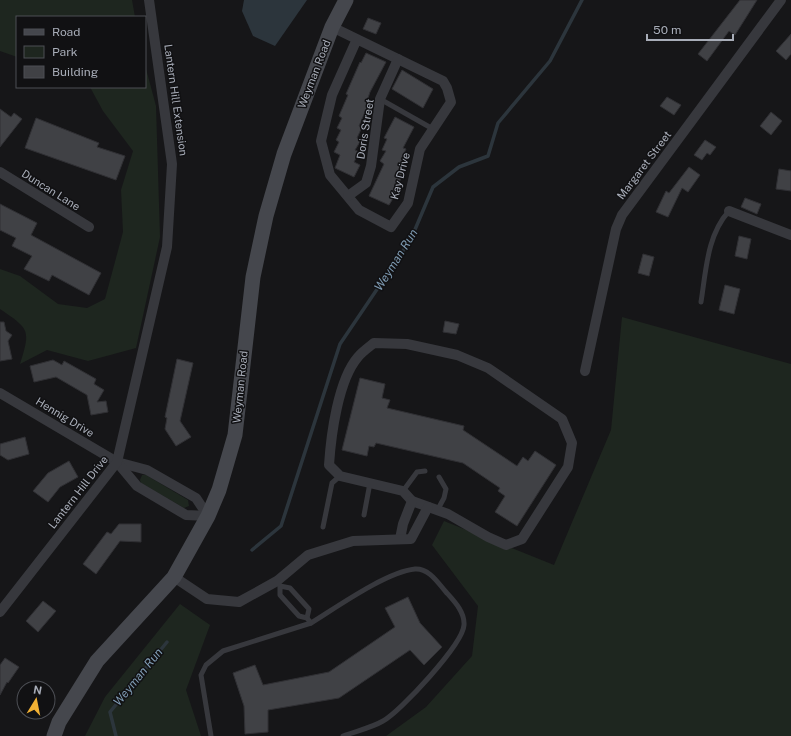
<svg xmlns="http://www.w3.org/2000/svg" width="791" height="736" font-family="'Public Sans',sans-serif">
<rect width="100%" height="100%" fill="#161618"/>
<g fill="#1e261f">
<polygon points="0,0 132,0 135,17 17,17 17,57 0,51"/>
<path d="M145 65 156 106 160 237 136 348 88 361 47 350 20 364C31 329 29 329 0 309V269L20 276 58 304 87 308 105 299 123 232 121 190 133 151 103 111 90 87H145Z"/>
<polygon points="622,317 791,364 791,736 386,736 426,707 472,656 478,606 432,545 444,521 554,565 611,430"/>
<polygon points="142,475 146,475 188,500 189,506 184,508 141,483 140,480"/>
<polygon points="180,604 210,625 186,690 201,736 85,736 105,697"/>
</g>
<polygon fill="#2c353c" points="244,0 307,0 275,46 253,36 242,11"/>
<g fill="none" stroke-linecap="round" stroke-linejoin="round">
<g stroke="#2c353c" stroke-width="3.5">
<polyline points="252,550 281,526 340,344 411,239 433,187 459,167 488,156 498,123 550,61 582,0"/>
<polyline points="116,736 110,712 167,642"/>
</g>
</g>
<g fill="#404145" stroke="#303034">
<polygon points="740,0 757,0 735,35 729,31 707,61 698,54"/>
<polygon points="368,18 381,23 376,34 363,29"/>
<polygon points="791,34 791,54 786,60 776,51"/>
<polygon points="366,53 386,62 370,92 366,104 368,105 359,126 362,127 357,138 361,140 355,150 359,152 354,162 360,165 354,177 335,168 340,155 334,152 339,142 336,140 341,130 337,128 342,118 339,116 348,95 346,94 360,62 361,63"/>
<polygon points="402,70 433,89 423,108 392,89"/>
<polygon points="667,97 681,105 674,115 660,106"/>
<polygon points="0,109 11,117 14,113 22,119 0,147"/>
<polygon points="771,112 782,121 771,135 760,126"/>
<polygon points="395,117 414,127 403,148 406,149 401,159 405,161 400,171 404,173 398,184 401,185 389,205 369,196 384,164 380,161 386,151 382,150 387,139 384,138"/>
<polygon points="36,118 99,143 97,147 125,156 116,180 25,148"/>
<polygon points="705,140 716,147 710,155 707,153 702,160 694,155"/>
<polygon points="689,167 700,175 688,192 682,188 668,217 656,212 666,191 669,193"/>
<polygon points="779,169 791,171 791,191 776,189"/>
<polygon points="745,198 761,204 757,214 741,207"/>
<polygon points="0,204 37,223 31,235 101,273 89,295 52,275 49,281 24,269 32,256 12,246 16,238 0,230"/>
<polygon points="739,236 751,239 747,259 735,256"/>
<polygon points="643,254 654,257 649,276 638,273"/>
<polygon points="725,285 740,289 734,314 719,310"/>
<polygon points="445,321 459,324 456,334 443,332"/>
<polygon points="0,322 4,322 6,331 12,335 8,341 12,359 0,361"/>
<polygon points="177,359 193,363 180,421 191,437 176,446 165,429 167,418 165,417"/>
<polygon points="53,360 62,365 64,361 96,379 94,384 104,390 97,402 106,401 108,412 91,415 87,395 56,377 34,382 30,366"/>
<polygon points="360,378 385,384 382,398 390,400 387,408 464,426 463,430 517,466 523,457 528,461 535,451 556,465 517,526 495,512 505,496 498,491 500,488 463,463 376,443 374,447 369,446 367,456 342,450"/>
<polygon points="25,437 29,454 8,460 0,455 0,444"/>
<polygon points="69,461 78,477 60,487 48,502 33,491 48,473"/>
<polygon points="119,524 141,524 141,542 120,541 96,574 83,564 107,532 111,534"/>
<polygon points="408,597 420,623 442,647 424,665 410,650 339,698 268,710 268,732 245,734 244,706 233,673 255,665 263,685 329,672 395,627 385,608"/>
<polygon points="43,601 56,611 38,632 26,621"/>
<polygon points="5,658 19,667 8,683 7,682 0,695 0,665"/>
</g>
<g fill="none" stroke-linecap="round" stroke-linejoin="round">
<g stroke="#37383d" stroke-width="5">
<polyline points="380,99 433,129"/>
<path d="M701 302C706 271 707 235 729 211"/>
<polyline points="403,491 417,472 425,471"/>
<polyline points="438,509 444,498 446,489 439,477"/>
<polyline points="364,515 370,483"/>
<polyline points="323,527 332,483 340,476"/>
<polyline points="277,581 280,586 280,595 299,616 307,618 309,609 290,588 280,586"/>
<path d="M311 623C337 607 386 572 415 569 429 568 438 583 446 592 454 601 465 612 464 625 463 644 400 712 383 721 371 728 356 731 343 736"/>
<polyline points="211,736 201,675 206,665 223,651 311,623 307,618"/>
</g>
<g stroke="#37383d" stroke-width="10">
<polyline points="332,27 443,81 447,88 451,102 420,149 408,203 391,227 359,210 330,175 321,141 332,95 357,39"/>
<polyline points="0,172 89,227"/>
<polyline points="348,196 366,183 371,166 380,99 398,59"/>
<polyline points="729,211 791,235"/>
<path d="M374 343 407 344 457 355 488 368 562 419 572 443 568 467 522 539 506 545 488 537 448 514 412 501 403 491 340 476 329 465C331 435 338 380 358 357 362 352 369 347 374 343Z"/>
<polyline points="585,371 616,229 622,215 781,0"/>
<polyline points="0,393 117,462 147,470 196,498 208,516"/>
<polyline points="117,462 137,486 186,515 208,516"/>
<polyline points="400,539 403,524 412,501"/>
<polyline points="174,577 207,599 239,602 277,581 308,555 353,541 411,539 428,507"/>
<polyline points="0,612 117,462 167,247 172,164 149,0"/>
</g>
<polyline stroke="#45474d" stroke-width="15" points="54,736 59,722 97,661 174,577 208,516 219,490 235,435 253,277 266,216 284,154 332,27 346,0"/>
</g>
<g text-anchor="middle" stroke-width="3" stroke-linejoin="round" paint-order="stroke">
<g font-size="11" fill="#a8adb8" stroke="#111113">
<text transform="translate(314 74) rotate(-69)" y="4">Weyman Road</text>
<text transform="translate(176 100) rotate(82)" y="4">Lantern Hill Extension</text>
<text transform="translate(365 129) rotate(-81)" y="4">Doris Street</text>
<text transform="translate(644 165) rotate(-53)" y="4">Margaret Street</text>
<text transform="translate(400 176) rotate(-75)" y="4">Kay Drive</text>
<text transform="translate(51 190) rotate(32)" y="4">Duncan Lane</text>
<text transform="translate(240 387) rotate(-84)" y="4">Weyman Road</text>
<text transform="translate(65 417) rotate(31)" y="4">Hennig Drive</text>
<text transform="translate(78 492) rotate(-52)" y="4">Lantern Hill Drive</text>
</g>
<g font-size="12" font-style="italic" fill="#7f9bb3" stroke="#111113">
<text transform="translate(396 260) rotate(-58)" y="4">Weyman Run</text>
<text transform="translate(138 677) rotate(-51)" y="4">Weyman Run</text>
</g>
</g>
<rect x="16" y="16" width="130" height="72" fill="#111113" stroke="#4d4f55"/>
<rect x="24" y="29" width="20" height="6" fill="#45474d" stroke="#4d4f55"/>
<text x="52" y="36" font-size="12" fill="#a8adb8">Road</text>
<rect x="24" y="46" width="20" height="12" fill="#1e261f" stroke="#4d4f55"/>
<text x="52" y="56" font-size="12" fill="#a8adb8">Park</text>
<rect x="24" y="66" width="20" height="12" fill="#404145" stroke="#4d4f55"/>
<text x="52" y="76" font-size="12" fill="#a8adb8">Building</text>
<g transform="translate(36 700) rotate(10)"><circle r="19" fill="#111113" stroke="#4d4f55"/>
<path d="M0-3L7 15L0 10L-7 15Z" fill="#f2b134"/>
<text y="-6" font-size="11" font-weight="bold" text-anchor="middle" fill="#a8adb8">N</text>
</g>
<path d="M647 34v6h86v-6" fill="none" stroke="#a8adb8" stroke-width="2"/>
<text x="653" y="34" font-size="12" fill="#a8adb8" stroke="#111113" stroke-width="3" paint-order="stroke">50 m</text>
</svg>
